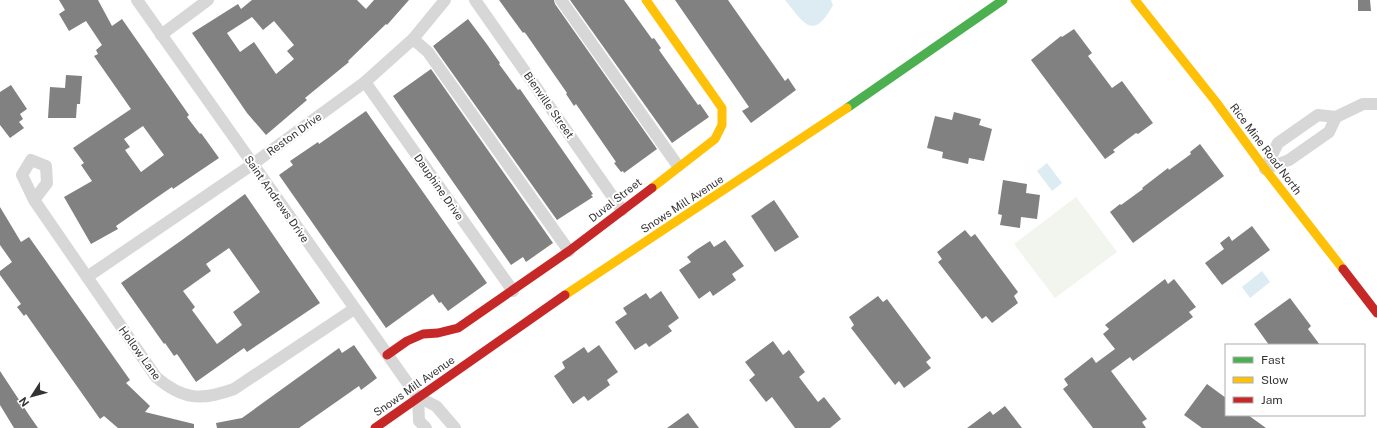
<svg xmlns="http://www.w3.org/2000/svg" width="1377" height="428" font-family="'Public Sans',sans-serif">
<rect width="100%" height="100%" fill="#fff"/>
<polygon fill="#f1f5ed" points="1076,197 1117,252 1055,298 1014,244"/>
<g fill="#ddebf3">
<path d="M785 0H831L833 5C813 42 804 23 785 0Z"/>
<polygon points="1047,163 1062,183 1052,191 1037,171"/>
<polygon points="1262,271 1270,282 1250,298 1242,287"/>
</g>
<g fill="#818181" fill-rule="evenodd">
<path d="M59 0H98L112 26 122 19 189 115 187 117 200 134 201 133 219 158 173 189 172 187 156 198 116 226 118 229 91 244 64 197 92 181 81 165 84 163 73 148 131 109 94 56 98 54 96 50 102 45 86 21 69 31 59 14 65 10ZM143 126 164 155 141 172 125 150 130 147 124 139Z"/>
<path d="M252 0H357L366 9 374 0H409L387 25 386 24 348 61 349 62 305 98 307 100 266 135 247 113 192 33 238 4 241 9ZM252 17 263 30 274 21 294 45 287 51 294 59 276 74 254 42 240 52 227 33Z"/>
<polygon points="499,0 554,0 555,4 657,149 624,173 623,171 621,172 614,163 616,162 576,104 574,106 566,94 567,93 526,34 524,32 523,33"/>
<polygon points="570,0 624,0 652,39 654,38 661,48 659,50 698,105 700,104 709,117 672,143"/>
<polygon points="675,0 728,0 785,81 788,78 796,90 751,123 742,111 749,107"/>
<polygon points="1358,0 1370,0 1371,11 1358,11"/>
<polygon points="468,19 486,43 500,63 499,64 518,90 520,89 593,194 591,195 593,197 557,220 433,46"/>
<polygon points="1074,29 1092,53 1088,56 1112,88 1122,81 1153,123 1138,134 1136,133 1113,150 1115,152 1105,159 1031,60 1061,36 1062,37"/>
<polygon points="431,69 553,243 526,262 523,257 511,265 393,96"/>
<polygon points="66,75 82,76 80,104 77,104 76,118 48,118 50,87 65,88"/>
<polygon points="11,85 27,109 20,114 23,119 19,122 24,128 10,138 0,125 0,92"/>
<polygon points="366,111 487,283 448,311 441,302 439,303 433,294 386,328 279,175 293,165 290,161 318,142 319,144"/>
<polygon points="954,112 981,119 979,125 992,129 984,161 969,158 968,164 942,158 943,152 927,148 935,116 952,120"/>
<polygon points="1200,144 1224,176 1133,243 1110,212 1120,204 1121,205 1143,189 1142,188 1168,168 1169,170 1191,154 1190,152"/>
<polygon points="1003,180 1027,184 1026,193 1040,195 1037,219 1021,217 1020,228 1000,225 1002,215 998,214"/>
<path d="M245 194 320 303 247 352 244 348 196 382 177 354 174 356 165 343 164 344 121 283 182 240ZM229 248 260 292 233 312 242 325 217 344 192 310 195 307 183 291 211 271 206 264Z"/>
<polygon points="774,200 799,237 775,252 751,216"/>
<polygon points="0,207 21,242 29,237 130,380 126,383 150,406 145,412 194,424 194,428 118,428 104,416 100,419 26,314 24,316 17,307 21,304 0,275 0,271 12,262 0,245"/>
<polygon points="1252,226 1270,250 1222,285 1205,263 1224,249 1220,243 1229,236 1232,241"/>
<polygon points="965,230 971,237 975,234 1018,292 1014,296 1018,303 992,323 986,316 982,319 938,262 942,259 937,252"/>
<polygon points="725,240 744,266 732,274 736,280 713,296 710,291 699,299 679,270 691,262 687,257 696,250 710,241 714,247"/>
<polygon points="1165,279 1168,284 1174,279 1196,307 1189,312 1193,317 1133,361 1130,357 1111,371 1147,419 1142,422 1146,428 1093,428 1063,389 1068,385 1064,379 1092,357 1096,363 1115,349 1103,334 1109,329 1105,325"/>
<polygon points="661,291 679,318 668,326 672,331 649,347 646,343 635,350 615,322 627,314 623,308 632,302 646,293 650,299"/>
<polygon points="878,296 883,302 887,299 931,358 926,362 931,368 904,388 899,381 895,385 851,328 854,325 849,317"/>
<polygon points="1290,298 1311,326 1308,329 1320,345 1269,345 1254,324"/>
<polygon points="773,341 783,355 789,350 805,372 799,377 818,402 824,397 841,419 830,428 795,428 772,397 766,402 749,380 755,375 745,362"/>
<polygon points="354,345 377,378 361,390 359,386 299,428 217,428 216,423 242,418 339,348 342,353"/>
<polygon points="599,345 618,372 607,380 610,385 588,401 584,396 573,404 554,376 565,368 562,362 571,356 584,347 588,353"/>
<polygon points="0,371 29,415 38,428 14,428 0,405"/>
<polygon points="1207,384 1226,398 1226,415 1248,415 1266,428 1202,428 1184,415"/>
<polygon points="1005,406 1022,428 967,428 990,411 993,415"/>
<polygon points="688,413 699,428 667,428"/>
</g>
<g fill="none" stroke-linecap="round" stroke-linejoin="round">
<g stroke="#d7d7d7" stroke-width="12">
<polyline points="137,0 409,385 418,397 436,406 455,428"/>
<polyline points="475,0 622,210"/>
<polyline points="561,0 678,166"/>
<polyline points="161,35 208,0"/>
<polyline points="413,39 428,52 569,251"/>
<polyline points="365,82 513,291"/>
<polyline points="1265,169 1278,143 1318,115 1336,117 1363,104 1377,104"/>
<polyline points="1265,169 1289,160 1329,132 1336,117"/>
<path d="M34 200 47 183 46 166 31 160 22 175 34 200 156 377C183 400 201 401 234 389L354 309"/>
<polyline points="87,277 253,164 365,82 413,39 445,0"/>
<polyline points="418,397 419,421 426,428"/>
</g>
<polyline stroke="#4caf50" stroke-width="9" points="847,108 1003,0"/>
<g stroke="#ffc107" stroke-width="9">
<polyline points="646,0 722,108 722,125 715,139 652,188"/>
<polyline points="1135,0 1216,102 1265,169 1343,269"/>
<polyline points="565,295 847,108"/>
</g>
<g stroke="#c62828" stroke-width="9">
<polyline points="1343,269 1377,313"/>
<polyline points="387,355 407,341 423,334 438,333 458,328 569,251 652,188"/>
<polyline points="375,428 565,295"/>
</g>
</g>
<g text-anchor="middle" stroke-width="4" stroke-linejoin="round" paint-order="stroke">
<g font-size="11" fill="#333" stroke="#fff">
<text transform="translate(549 105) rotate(55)" y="4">Bienville Street</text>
<text transform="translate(294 134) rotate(-36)" y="4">Reston Drive</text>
<text transform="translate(1266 149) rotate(53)" y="4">Rice Mine Road North</text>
<text transform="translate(439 187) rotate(55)" y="4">Dauphine Drive</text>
<text transform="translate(277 199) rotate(55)" y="4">Saint Andrews Drive</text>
<text transform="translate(615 200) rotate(-38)" y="4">Duval Street</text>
<text transform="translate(682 204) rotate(-33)" y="4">Snows Mill Avenue</text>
<text transform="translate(140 353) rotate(54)" y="4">Hollow Lane</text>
<text transform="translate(414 386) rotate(-35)" y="4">Snows Mill Avenue</text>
</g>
</g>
<rect x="1225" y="344" width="140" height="72" fill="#ffffff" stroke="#adadad"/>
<rect x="1233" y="357" width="20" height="6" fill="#4caf50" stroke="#adadad"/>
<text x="1261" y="364" font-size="12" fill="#333333">Fast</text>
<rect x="1233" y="377" width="20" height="6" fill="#ffc107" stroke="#adadad"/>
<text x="1261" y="384" font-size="12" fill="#333333">Slow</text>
<rect x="1233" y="397" width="20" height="6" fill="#c62828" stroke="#adadad"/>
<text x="1261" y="404" font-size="12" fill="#333333">Jam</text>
<g transform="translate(32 396) rotate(234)" stroke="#ffffff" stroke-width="3" paint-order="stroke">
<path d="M0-3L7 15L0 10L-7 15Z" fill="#333333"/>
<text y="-6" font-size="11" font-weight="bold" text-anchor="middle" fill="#333333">N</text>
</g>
</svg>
